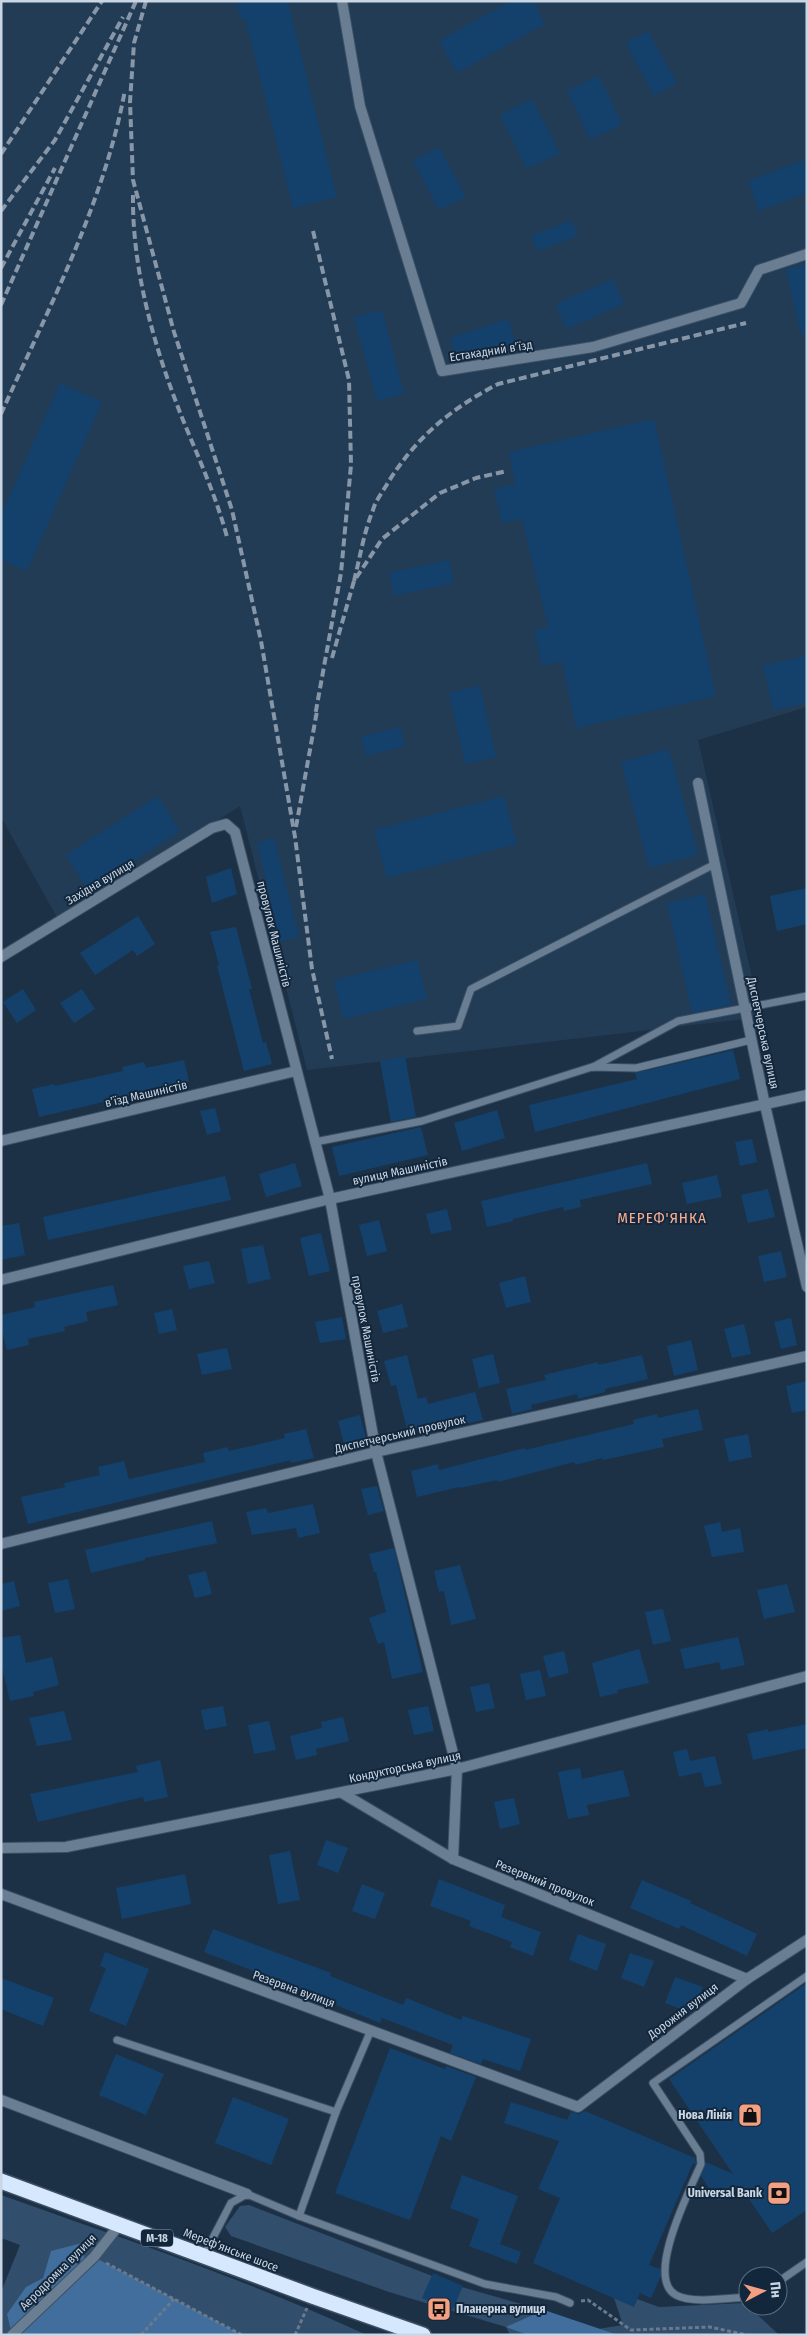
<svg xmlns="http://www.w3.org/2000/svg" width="808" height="2336" font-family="'Fira Sans Condensed',sans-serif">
<rect width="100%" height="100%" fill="#1d3146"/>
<polygon fill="#233c56" points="1,1 807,1 807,707 698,740 761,1017 307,1070 240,806 59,921 1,817"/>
<g fill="#314e6c">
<path d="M1 2195C124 2239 248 2280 367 2335H1V2292L20 2245 1 2238Z"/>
<polygon points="249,2205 458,2286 546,2311 598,2329 623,2325 614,2298 634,2306 637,2299 659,2307 745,2303 779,2335 510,2335 506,2327 389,2292 231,2236 225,2227 240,2206"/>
</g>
<g fill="#416e9c">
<polygon points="82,2243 85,2260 94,2257 242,2335 12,2335 7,2314 26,2287 43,2278 51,2251"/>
<polygon points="544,2310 618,2335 528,2335 506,2327"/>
</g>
<g fill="#13416c">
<polygon points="236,1 288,1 337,197 293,208 245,18 241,20"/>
<polygon points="511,1 533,1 545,24 457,73 439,41"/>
<polygon points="648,31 677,83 654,96 626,43"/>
<polygon points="599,76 622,124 590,140 567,91"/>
<polygon points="532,99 560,153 527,169 500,115"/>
<polygon points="439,147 466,197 439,210 413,161"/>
<polygon points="803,160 807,169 807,193 759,211 748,181"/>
<polygon points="572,220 578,236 537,251 531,236"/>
<polygon points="807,264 807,334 801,335 786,269"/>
<polygon points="613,279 624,304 566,329 556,304"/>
<polygon points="382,310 404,394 377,401 354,317"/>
<polygon points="508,319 517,345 478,358 457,362 450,338"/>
<polygon points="60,383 102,402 27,571 1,560 1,515"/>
<polygon points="654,419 716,696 576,728 562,661 542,666 534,630 548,627 522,519 502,523 494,489 515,484 509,452"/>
<polygon points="449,560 454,583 394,596 389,573"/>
<polygon points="807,656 807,703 773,710 763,665"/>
<polygon points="480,686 496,757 465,764 449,693"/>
<polygon points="400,727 405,746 366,756 361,737"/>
<polygon points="669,749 698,855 649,868 621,762"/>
<polygon points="158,796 180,831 88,890 66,855"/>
<polygon points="504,796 517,844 387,878 374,830"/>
<polygon points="274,838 299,937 280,941 257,843"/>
<polygon points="231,868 237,894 212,903 206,877"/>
<polygon points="807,888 807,924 777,931 770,896"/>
<polygon points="705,894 731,1005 692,1013 667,903"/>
<polygon points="138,916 155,944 137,956 133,950 95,975 80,953"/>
<polygon points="236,927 252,989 249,989 263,1043 266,1042 272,1064 244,1071 217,966 219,965 210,932"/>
<polygon points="417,960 427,999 343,1019 334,980"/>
<polygon points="23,989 36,1010 17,1023 3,1002"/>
<polygon points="82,989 95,1009 74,1023 60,1003"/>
<polygon points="733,1050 740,1079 535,1132 529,1105 637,1079 635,1073"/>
<polygon points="405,1056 416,1117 391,1122 380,1061"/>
<polygon points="184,1060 189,1082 39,1117 32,1089 54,1084 55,1086 123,1071 122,1067 144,1062 146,1068"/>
<polygon points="215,1108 221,1131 207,1135 200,1111"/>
<polygon points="497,1110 505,1138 462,1151 454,1123"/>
<polygon points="421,1127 428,1155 339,1176 332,1147"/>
<polygon points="752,1139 757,1162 740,1166 735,1142"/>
<polygon points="295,1163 302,1186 266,1197 259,1174"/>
<polygon points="647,1163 652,1184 580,1200 581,1207 564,1211 563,1207 513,1219 513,1221 487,1227 481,1201"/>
<polygon points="717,1175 722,1197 687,1204 682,1183"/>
<polygon points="225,1176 231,1200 48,1240 43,1217"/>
<polygon points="768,1189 775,1217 748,1223 741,1195"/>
<polygon points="447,1209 452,1230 431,1234 426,1214"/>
<polygon points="379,1220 387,1251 367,1256 359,1225"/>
<polygon points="19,1223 25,1255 1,1260 1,1226"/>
<polygon points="321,1233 330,1271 309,1276 300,1238"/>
<polygon points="263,1245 271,1279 248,1284 241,1249"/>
<polygon points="781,1251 787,1277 764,1282 758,1256"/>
<polygon points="209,1261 215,1283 189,1289 183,1266"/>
<polygon points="525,1276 531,1302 506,1308 499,1283"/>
<polygon points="113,1285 118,1305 86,1312 88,1321 64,1327 65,1331 28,1339 29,1345 7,1350 1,1328 1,1315 35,1307 34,1302"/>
<polygon points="402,1304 408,1327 383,1333 377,1311"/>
<polygon points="172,1309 177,1330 159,1334 154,1313"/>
<polygon points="342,1317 346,1339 320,1343 315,1322"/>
<polygon points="791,1318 797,1345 781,1349 774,1322"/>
<polygon points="744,1324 751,1354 732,1358 724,1329"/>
<polygon points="691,1340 698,1370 674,1376 667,1346"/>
<polygon points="227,1348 232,1369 202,1375 197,1354"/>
<polygon points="493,1354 500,1383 479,1388 472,1359"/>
<polygon points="407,1355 418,1399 426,1397 428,1404 475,1392 483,1420 456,1426 455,1422 408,1434 396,1385 391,1386 384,1361"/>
<polygon points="642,1355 648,1379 605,1389 605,1392 578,1399 577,1394 531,1405 532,1409 512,1414 506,1389 546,1380 544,1375 598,1362 598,1365"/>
<polygon points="807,1381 807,1410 792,1413 786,1386"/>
<polygon points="698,1409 703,1430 662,1439 664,1447 603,1460 602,1458 575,1465 574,1462 498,1482 497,1480 460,1488 459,1487 417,1497 411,1471 438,1464 439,1470 525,1448 525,1450 634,1424 633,1420 657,1414 658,1418"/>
<polygon points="360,1415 368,1446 346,1451 338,1421"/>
<polygon points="306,1429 314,1458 291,1463 291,1460 28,1524 21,1497 65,1487 64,1483 100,1475 98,1467 124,1461 129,1479 205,1462 203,1453 228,1447 229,1451 285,1438 284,1434"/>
<polygon points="748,1434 752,1457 729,1462 724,1439"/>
<polygon points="377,1486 384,1511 368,1515 361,1489"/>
<polygon points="313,1504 320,1533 298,1538 296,1528 252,1535 246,1512 266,1508 268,1513"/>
<polygon points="212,1521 217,1543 145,1558 145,1560 91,1573 85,1550"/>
<polygon points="720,1522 722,1532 740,1528 744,1552 712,1557 704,1526"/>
<polygon points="394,1548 423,1672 392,1679 384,1642 378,1644 369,1618 386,1612 376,1572 374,1572 369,1554"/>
<polygon points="460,1565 476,1619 451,1625 444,1591 439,1592 434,1571"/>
<polygon points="206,1571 212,1594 195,1598 188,1575"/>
<polygon points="68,1579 75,1609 55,1613 48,1583"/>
<polygon points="14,1581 20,1606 1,1611 1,1584"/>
<polygon points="787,1584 795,1612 764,1619 757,1590"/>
<polygon points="663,1609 671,1641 653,1645 645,1612"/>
<polygon points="20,1635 26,1663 52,1657 59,1685 33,1692 34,1696 10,1701 1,1663 1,1638"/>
<polygon points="738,1637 745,1665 721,1670 719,1662 685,1669 680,1649"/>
<polygon points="639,1649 649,1683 617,1690 618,1693 600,1697 592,1663"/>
<polygon points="564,1651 569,1673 549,1678 543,1656"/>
<polygon points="540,1670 546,1696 526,1700 520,1674"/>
<polygon points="489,1683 495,1708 476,1712 470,1687"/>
<polygon points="223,1706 227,1726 205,1730 201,1710"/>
<polygon points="428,1706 434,1731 414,1735 408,1710"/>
<polygon points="64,1711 72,1740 37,1746 29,1718"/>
<polygon points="343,1717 349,1741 316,1749 317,1755 296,1760 290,1736 322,1728 321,1722"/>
<polygon points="269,1721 276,1750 254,1754 248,1725"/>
<polygon points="807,1724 807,1748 753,1760 747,1734 768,1729 768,1732"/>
<polygon points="687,1749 690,1761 715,1756 722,1784 705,1787 701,1772 679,1777 673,1752"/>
<polygon points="160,1760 168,1797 144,1802 143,1797 38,1822 30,1794 138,1772 136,1766"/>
<polygon points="580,1768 582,1779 623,1770 630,1796 587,1805 589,1815 568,1819 558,1772"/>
<polygon points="514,1798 520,1824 500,1829 494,1802"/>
<polygon points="326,1840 348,1848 338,1873 317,1865"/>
<polygon points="290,1851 300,1900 278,1904 269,1855"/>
<polygon points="185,1874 191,1904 122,1919 116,1888"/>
<polygon points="439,1879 505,1905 501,1917 541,1932 533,1956 510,1947 512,1942 469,1926 471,1921 430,1906"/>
<polygon points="642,1880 691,1901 690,1903 757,1934 747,1956 681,1925 679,1929 630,1908"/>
<polygon points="362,1884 385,1893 375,1919 352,1911"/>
<polygon points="213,1929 331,1973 330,1976 403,2005 406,1998 461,2020 463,2016 531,2039 520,2071 483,2059 481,2064 450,2053 453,2045 382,2018 380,2023 336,2005 337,2003 204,1952"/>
<polygon points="578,1934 606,1944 597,1971 569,1960"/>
<polygon points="105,1952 149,1969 126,2026 89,2011 106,1968 100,1966"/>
<polygon points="630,1953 654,1961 644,1987 621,1978"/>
<polygon points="675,1977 703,1987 694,2010 691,2013 665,2003"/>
<polygon points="1,1978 54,1998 43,2026 1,2009"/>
<polygon points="807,1983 807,2210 772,2233 747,2196 717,2200 701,2176 706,2162 733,2174 669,2079"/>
<polygon points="390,2048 445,2069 446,2066 476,2077 451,2141 441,2136 410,2220 335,2193"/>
<polygon points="116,2054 164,2074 146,2115 99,2095"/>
<polygon points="233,2097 289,2119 271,2165 215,2143"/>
<polygon points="511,2102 567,2120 571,2112 579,2114 585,2111 695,2158 696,2163 695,2165 693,2163 649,2265 660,2269 661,2276 651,2298 640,2293 634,2307 533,2263 560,2198 538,2189 559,2141 504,2123"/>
<polygon points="462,2175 518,2196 500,2244 521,2252 517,2264 469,2246 479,2219 450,2208"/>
<polygon points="433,2273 463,2286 452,2311 422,2298"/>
</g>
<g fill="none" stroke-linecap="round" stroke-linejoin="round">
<g stroke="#3c4f62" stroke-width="9">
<g id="lane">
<polyline points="417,1031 458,1026 471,989 715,864"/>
<polyline points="593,1067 678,1021 807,996"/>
<polyline points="315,1142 422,1121 592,1067 636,1068 751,1040"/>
<polyline points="117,2040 336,2112"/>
<polyline points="299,2216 485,2284 556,2297 570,2303"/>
<polyline points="204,2255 231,2203 247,2194 299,2216 336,2112 371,2030"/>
<polyline points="778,2282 807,2262"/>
<path d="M748 2297C729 2298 691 2304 676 2295 644 2278 691 2188 701 2164L700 2154 653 2083 807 1976"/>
</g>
</g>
<g stroke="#3c4f62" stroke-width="12">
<g id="street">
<polyline points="342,1 360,106 442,371 593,347 741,303 759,270 807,254"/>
<polyline points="698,783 765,1105 807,1287"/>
<polyline points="1,957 212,828 226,824 235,832 330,1199 376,1452 457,1769 453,1859"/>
<polyline points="1,1141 296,1071"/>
<polyline points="1,1280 330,1199 807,1095"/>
<polyline points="1,1544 376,1452 807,1356"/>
<polyline points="342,1793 453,1859 747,1979"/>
<polyline points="1,1848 66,1847 457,1769 807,1676"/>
<polyline points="1,1894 578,2107 747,1979 807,1940"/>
<polyline points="1,2100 247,2194"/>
<polyline points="12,2335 94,2257 120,2224"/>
</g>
</g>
<g stroke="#3c4f62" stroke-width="18">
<polyline id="highway" points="1,2181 312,2296 423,2335"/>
</g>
<g stroke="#6a7a8c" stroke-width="3" stroke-dasharray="4 2.5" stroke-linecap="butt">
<polyline points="106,2263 242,2335"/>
<polyline points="581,2301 588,2300 631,2330 710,2327 747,2335"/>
<polyline points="141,2335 174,2299"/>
<polyline points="295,2335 307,2308"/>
</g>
<use href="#lane" stroke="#6a7e93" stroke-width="7"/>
<use href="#street" stroke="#6a7e93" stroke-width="10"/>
<use href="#highway" stroke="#d5e8fd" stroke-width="15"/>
<g stroke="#8897a7" stroke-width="4" stroke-dasharray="8 4" stroke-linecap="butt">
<polyline points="146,1 134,43 130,102 133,180 174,332 232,510 261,641 295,837 312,969 332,1059"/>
<polyline points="1,154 102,1"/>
<path d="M133 195C132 271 155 350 183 420 199 459 216 496 227 537"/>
<polyline points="1,211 55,140 123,17"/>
<polyline points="313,231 349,380 351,465 341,573 315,716"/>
<polyline points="1,268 55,168"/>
<polyline points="1,305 136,1"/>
<path d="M1 414C48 309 104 204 125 90"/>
<path d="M354 581C360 557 364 532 373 510 375 502 381 494 386 486 414 439 450 409 498 384L746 323"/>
<polyline points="332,658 354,581 382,539 440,493 476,478 507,471"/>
<polyline points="296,827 317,711"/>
</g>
</g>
<defs>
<g id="shop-square" transform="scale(1.25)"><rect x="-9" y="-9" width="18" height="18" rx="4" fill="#f3a082" stroke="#13273c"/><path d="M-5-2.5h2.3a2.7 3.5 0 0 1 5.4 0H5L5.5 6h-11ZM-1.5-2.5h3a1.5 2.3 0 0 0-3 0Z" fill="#111"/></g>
<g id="bank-square" transform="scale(1.25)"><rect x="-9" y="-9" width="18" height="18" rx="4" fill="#f3a082" stroke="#13273c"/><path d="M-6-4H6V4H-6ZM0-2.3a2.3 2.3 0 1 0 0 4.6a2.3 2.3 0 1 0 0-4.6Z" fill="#111"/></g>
<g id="bus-square" transform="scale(1.25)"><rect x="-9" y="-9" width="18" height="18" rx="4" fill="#f3a082" stroke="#13273c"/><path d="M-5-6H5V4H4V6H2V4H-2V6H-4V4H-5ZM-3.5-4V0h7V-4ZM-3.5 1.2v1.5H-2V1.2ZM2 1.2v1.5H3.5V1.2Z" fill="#111"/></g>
</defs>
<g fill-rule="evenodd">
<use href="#shop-square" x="750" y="2115"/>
<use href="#bank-square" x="779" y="2193"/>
<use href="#bus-square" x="439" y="2309"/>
</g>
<g text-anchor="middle" stroke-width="4" stroke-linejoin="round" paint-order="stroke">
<rect fill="#13273c" stroke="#93a2b2" stroke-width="1" x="141" y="2229.5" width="32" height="17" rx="4"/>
<g font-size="11" font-weight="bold" fill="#cad6e4">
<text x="157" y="2242">М-18</text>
</g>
<g font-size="12" fill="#cad6e4" stroke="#13273c">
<text transform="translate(491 351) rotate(-9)" y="4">Естакадний в’їзд</text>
<text transform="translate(100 882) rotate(-31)" y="4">Західна вулиця</text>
<text transform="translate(274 934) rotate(76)" y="4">провулок Машиністів</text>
<text transform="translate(763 1033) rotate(78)" y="4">Диспетчерська вулиця</text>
<text transform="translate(146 1094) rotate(-13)" y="4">в’їзд Машиністів</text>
<text transform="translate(400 1171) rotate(-12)" y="4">вулиця Машиністів</text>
<text transform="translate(366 1329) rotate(79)" y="4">провулок Машиністів</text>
<text transform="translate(400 1434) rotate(-13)" y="4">Диспетчерський провулок</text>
<text transform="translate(405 1767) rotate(-12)" y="4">Кондукторська вулиця</text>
<text transform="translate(545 1883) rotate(22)" y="4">Резервний провулок</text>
<text transform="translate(294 1989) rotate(20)" y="4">Резервна вулиця</text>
<text transform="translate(683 2011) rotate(-37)" y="4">Дорожня вулиця</text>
<text transform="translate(231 2250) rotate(21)" y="4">Мереф’янське шосе</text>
<text transform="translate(58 2272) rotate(-45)" y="4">Аеродромна вулиця</text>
</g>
<g font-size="12" font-weight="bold" fill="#cad6e4" stroke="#13273c" text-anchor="end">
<text x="732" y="2119">Нова Лінія</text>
<text x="762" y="2197">Universal Bank</text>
<text x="456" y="2313" text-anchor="start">Планерна вулиця</text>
</g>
<g font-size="15" letter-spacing="1" fill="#fbad91" stroke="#13273c">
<text x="662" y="1223">МЕРЕФ'ЯНКА</text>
</g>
</g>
<rect width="808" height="2336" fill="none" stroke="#cad6e4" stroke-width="5"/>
<g transform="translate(763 2291) rotate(84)"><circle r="24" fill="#13273c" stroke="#5c6d7f"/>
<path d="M0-4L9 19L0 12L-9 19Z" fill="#f3a082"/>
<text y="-8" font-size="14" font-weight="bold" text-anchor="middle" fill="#cad6e4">Пн</text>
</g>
</svg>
